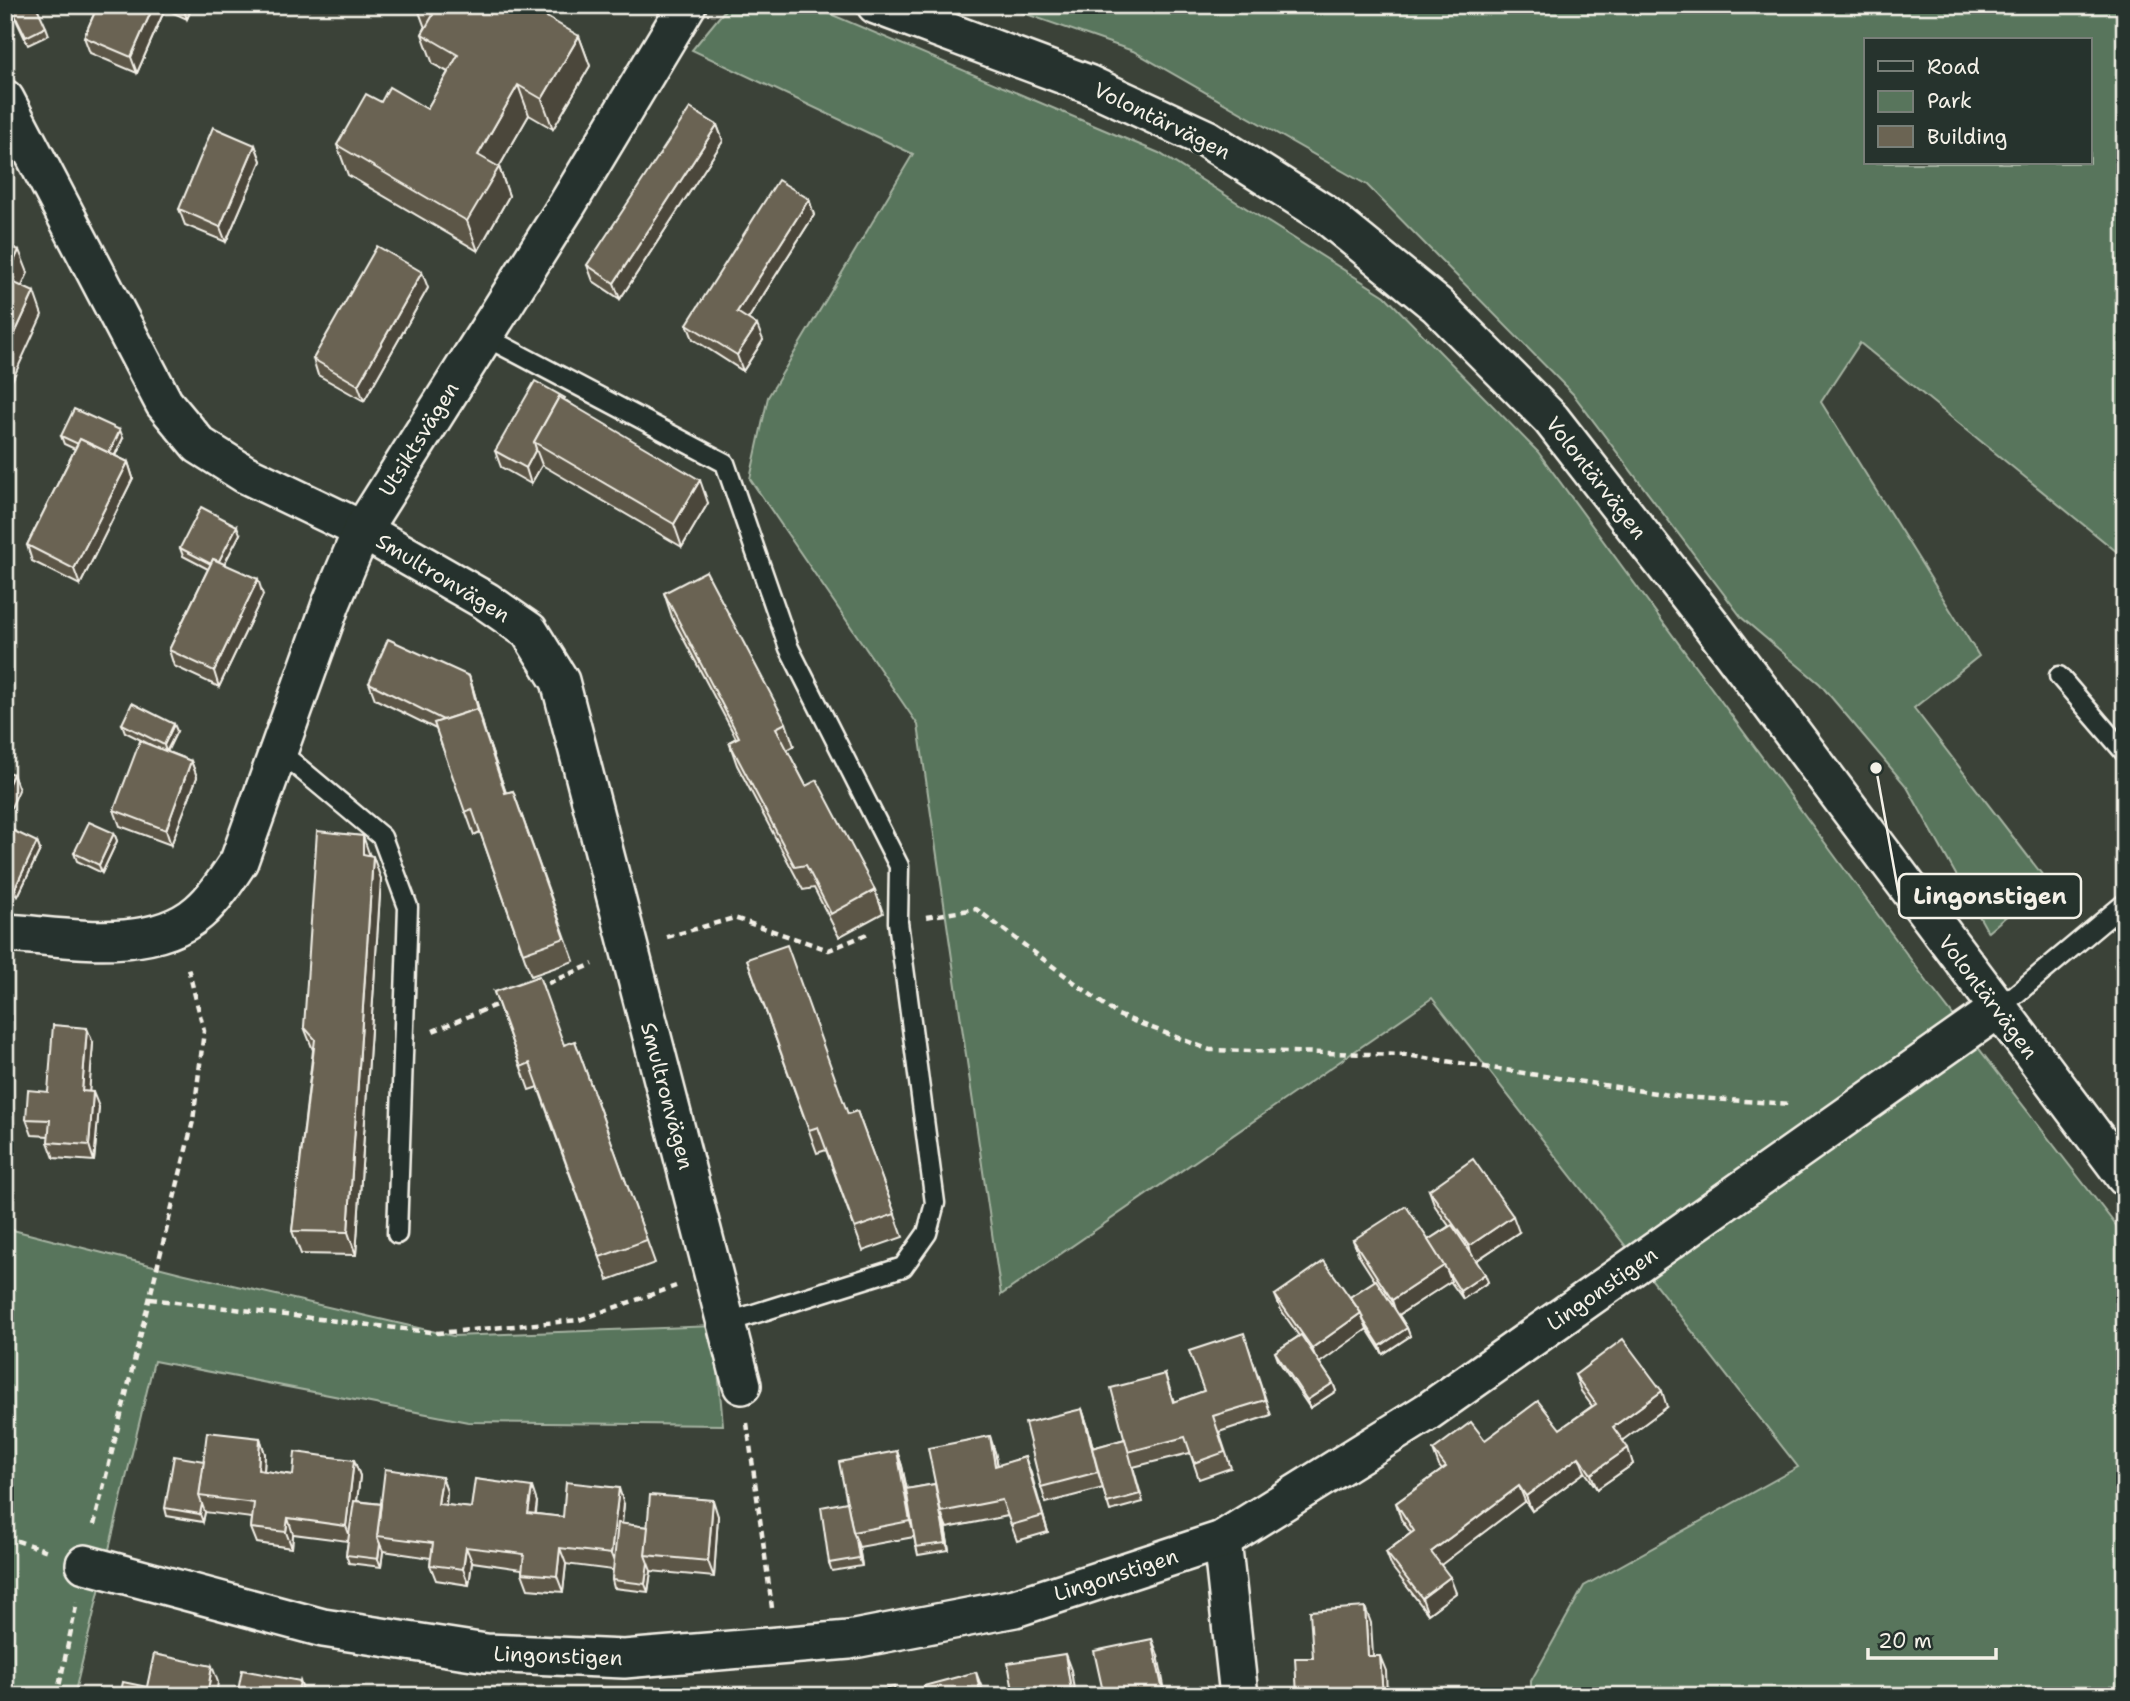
<svg xmlns="http://www.w3.org/2000/svg" width="2130" height="1701" font-family="'Shantell Sans',sans-serif">
<rect width="100%" height="100%" fill="#3b4238"/>
<filter id="ink" filterUnits="userSpaceOnUse"><feTurbulence type="fractalNoise" baseFrequency=".0143" numOctaves="2"/><feDisplacementMap in="SourceGraphic" scale="14" xChannelSelector="R" yChannelSelector="G"/><feConvolveMatrix kernelMatrix="1 2 1 2 8 2 1 2 1" color-interpolation-filters="sRGB"/></filter>
<g filter="url(#ink)">
<g fill="#58755c" stroke="#a6b3a2" stroke-width="2" fill-rule="evenodd">
<polygon points="729,5 809,5 1159,153 1385,296 1538,452 1928,983 2125,1237 2125,1696 1531,1696 1531,1681 1584,1586 1798,1467 1432,998 1001,1295 918,725 750,479 768,397 913,154 692,50"/>
<path d="M1000 5H2125V563L2117 552 1860 343 1821 402 1979 656 1914 708 2047 881 1988 932 1907 787 1820 684 1742 618 1573 394 1367 185 1133 51ZM2090 40V163H1866V40Z"/>
<polygon points="2125,955 2125,991 2114,964"/>
<polygon points="5,1228 181,1273 453,1336 714,1326 723,1425 468,1422 154,1361 74,1696 5,1696"/>
</g>
<g fill="none" stroke-linecap="round" stroke-linejoin="round">
<g stroke="#f4f1e8" stroke-width="23">
<g id="lane">
<polyline points="484,336 725,463 789,648 899,866 898,922 935,1203 927,1233 903,1267 725,1323"/>
<polyline points="2059,676 2125,753"/>
<polyline points="279,751 382,837 408,907 397,1234"/>
<polyline points="1997,1010 2125,903"/>
</g>
</g>
<g stroke="#f4f1e8" stroke-width="42">
<g id="street">
<polyline points="876,5 1088,84 1207,139 1325,214 1437,305 1551,419 1713,627 2125,1177"/>
<polyline points="5,99 164,403 199,445 245,474 362,530 486,601 529,631 560,681 742,1385"/>
<path d="M5 933C64 936 150 955 199 912 215 898 227 879 239 861L331 604 362 530 567 205 687 5"/>
<polyline points="1222,1540 1239,1696"/>
<polyline points="85,1564 323,1628 486,1653 624,1659 849,1640 1015,1608 1222,1540 1427,1412 1997,1010"/>
</g>
</g>
<g stroke="#f4f1e8" stroke-width="4.5" stroke-dasharray="7 5" stroke-linecap="butt">
<polyline points="926,917 976,909 1118,1015 1210,1050 1406,1055 1682,1097 1792,1104"/>
<polyline points="667,937 734,918 829,950 868,934"/>
<polyline points="537,988 593,964"/>
<polyline points="433,1031 503,1002"/>
<polyline points="150,1299 438,1333 579,1320 676,1286"/>
<polyline points="747,1423 772,1608"/>
<polyline points="94,1525 193,1121 204,1031 187,964"/>
<polyline points="5,1537 48,1551"/>
<polyline points="57,1696 77,1602"/>
</g>
<use href="#lane" stroke="#26332d" stroke-width="18"/>
<use href="#street" stroke="#26332d" stroke-width="37"/>
</g>
<g fill="#5c5647" stroke="#f4f1e8" stroke-width="2">
<polygon points="9,5 46,27 49,35 28,45"/>
<polygon points="98,5 193,5 187,19 165,9 137,73 90,53 84,37"/>
<polygon points="417,6 579,36 590,66 553,129 529,115 499,167 509,196 478,251 348,175 337,145 381,102 427,109 448,72 433,64 422,34 425,28"/>
<polygon points="717,125 723,141 620,299 593,281 587,265"/>
<polygon points="255,145 261,161 226,242 185,225 179,209"/>
<polygon points="809,199 814,215 748,319 763,340 743,371 693,339 687,324"/>
<polygon points="428,288 364,401 318,375 313,359"/>
<polygon points="567,401 708,503 682,547 542,465 531,484 501,467 495,451"/>
<polygon points="61,436 123,438 115,456 128,462 133,478 80,585 32,561 27,545 75,449 64,444"/>
<polygon points="240,534 224,564 263,595 219,687 174,666 169,650 208,569 183,556 180,548"/>
<polygon points="664,593 786,723 794,746 787,750 806,786 875,890 883,913 839,937 814,888 803,890 737,765 729,742 736,738 672,617"/>
<polygon points="469,676 474,692 485,732 506,793 513,791 574,961 531,976 480,832 474,835 436,729 375,699 369,683"/>
<polygon points="122,724 177,731 167,752 191,761 197,777 171,845 120,826 114,810 159,749 125,732"/>
<polygon points="114,833 117,841 102,873 77,861 74,853"/>
<polygon points="37,842 40,850 18,896 5,889 5,844"/>
<polygon points="370,856 381,879 356,1255 301,1254 292,1231 313,1050 304,1027"/>
<polygon points="747,959 848,1114 857,1111 903,1237 863,1251 826,1150 817,1153"/>
<polygon points="494,992 564,1045 575,1041 655,1263 608,1280 538,1087 529,1090"/>
<polygon points="93,1043 89,1092 99,1107 94,1161 54,1158 48,1142 49,1136 32,1135 26,1119 48,1092"/>
<polygon points="1429,1190 1519,1232 1476,1261 1488,1282 1463,1299 1450,1281 1399,1315 1407,1328 1410,1336 1383,1354 1367,1329 1319,1362 1333,1383 1336,1391 1310,1408 1278,1360 1275,1352 1299,1336 1281,1310 1275,1295 1350,1297 1375,1281 1359,1256 1353,1240 1428,1240 1449,1226 1435,1206"/>
<polygon points="1249,1349 1271,1415 1219,1432 1231,1468 1199,1479 1190,1453 1133,1467 1143,1502 1110,1511 1103,1488 1046,1503 1041,1487 1082,1409 1087,1424 1093,1448 1125,1439 1165,1374 1174,1402 1204,1391"/>
<polygon points="1575,1375 1667,1407 1622,1440 1633,1464 1597,1489 1585,1472 1532,1511 1525,1501 1440,1565 1456,1593 1428,1614 1392,1567 1386,1552 1411,1533 1401,1519 1396,1503 1442,1470 1439,1466 1433,1450 1485,1440 1560,1429 1592,1406 1581,1391"/>
<polygon points="260,1438 265,1454 264,1471 293,1475 354,1460 360,1476 357,1501 381,1504 442,1477 447,1492 446,1505 471,1508 537,1502 536,1514 563,1517 624,1504 622,1524 648,1527 718,1516 714,1577 651,1571 648,1592 614,1588 612,1580 613,1570 566,1564 563,1592 528,1589 522,1573 522,1569 472,1562 469,1585 436,1580 430,1565 431,1558 383,1551 381,1567 349,1563 346,1555 348,1541 293,1534 292,1548 257,1543 251,1528 252,1518 205,1512 203,1522 167,1516 165,1508 204,1461"/>
<polygon points="897,1451 902,1466 907,1489 935,1484 995,1452 998,1466 1025,1457 1048,1532 1017,1541 1008,1516 947,1528 944,1521 949,1550 918,1555 914,1537 859,1547 862,1566 832,1571 829,1563 847,1502"/>
</g>
<g fill="#4b463a" stroke="#f4f1e8" stroke-width="2">
<polygon points="154,5 164,5 165,9 137,73 131,57"/>
<polygon points="182,5 193,5 187,19"/>
<polygon points="579,36 590,66 553,129 542,99"/>
<polygon points="518,85 529,115 499,167 509,196 478,251 467,221 478,155"/>
<polygon points="717,125 723,141 620,299 614,283"/>
<polygon points="255,145 261,161 226,242 220,227"/>
<polygon points="809,199 814,215 743,327 737,312"/>
<polygon points="19,250 28,273 15,302 6,279"/>
<polygon points="422,272 428,288 364,401 358,385"/>
<polygon points="34,292 42,315 5,396 5,355"/>
<polygon points="757,325 763,340 743,371 737,355"/>
<polygon points="120,430 123,438 110,465 108,457"/>
<polygon points="536,449 542,465 531,484 526,468"/>
<polygon points="128,462 133,478 80,585 74,569"/>
<polygon points="700,480 708,503 682,547 674,524"/>
<polygon points="237,526 240,534 219,574 216,566"/>
<polygon points="258,579 263,595 219,687 214,671"/>
<polygon points="469,676 474,692 485,732 514,816 477,709"/>
<polygon points="174,724 177,731 166,752 164,745"/>
<polygon points="191,761 197,777 171,845 166,830"/>
<polygon points="13,774 19,790 5,821 5,792"/>
<polygon points="114,833 117,841 102,873 99,865"/>
<polygon points="363,836 371,859 363,854"/>
<polygon points="37,842 40,850 18,896 15,888"/>
<polygon points="373,856 381,879 356,1255 348,1232"/>
<polygon points="87,1028 93,1043 88,1107 82,1091"/>
<polygon points="93,1092 99,1107 94,1161 89,1145"/>
<polygon points="1513,1216 1519,1232 1474,1262 1469,1246"/>
<polygon points="1445,1265 1451,1281 1397,1316 1392,1300"/>
<polygon points="1485,1274 1488,1282 1463,1299 1460,1291"/>
<polygon points="1361,1313 1367,1329 1318,1364 1312,1348"/>
<polygon points="1407,1328 1410,1336 1383,1354 1380,1346"/>
<polygon points="1333,1383 1336,1391 1310,1408 1307,1400"/>
<polygon points="1662,1391 1667,1407 1619,1443 1613,1427"/>
<polygon points="1082,1409 1087,1424 1103,1488 1098,1472"/>
<polygon points="990,1436 995,1452 1001,1482 995,1466"/>
<polygon points="260,1438 265,1454 263,1486 258,1470"/>
<polygon points="1628,1448 1633,1464 1597,1489 1591,1474"/>
<polygon points="897,1451 902,1466 915,1536 910,1521"/>
<polygon points="1025,1457 1031,1473 1048,1532 1043,1516"/>
<polygon points="1579,1457 1585,1472 1532,1511 1526,1496"/>
<polygon points="354,1460 360,1476 352,1542 346,1526"/>
<polygon points="442,1477 447,1492 444,1520 438,1504"/>
<polygon points="1519,1486 1525,1501 1437,1568 1431,1552"/>
<polygon points="532,1487 537,1502 533,1529 528,1513"/>
<polygon points="619,1488 624,1504 617,1570 611,1554"/>
<polygon points="713,1500 718,1516 714,1577 708,1561"/>
<polygon points="202,1504 205,1512 203,1522 200,1514"/>
<polygon points="942,1514 944,1521 949,1550 946,1543"/>
<polygon points="288,1518 293,1534 292,1548 286,1532"/>
<polygon points="856,1539 859,1547 862,1566 859,1558"/>
<polygon points="380,1544 383,1551 381,1567 378,1559"/>
<polygon points="466,1547 472,1562 469,1585 463,1569"/>
<polygon points="560,1548 566,1564 563,1592 557,1576"/>
<polygon points="648,1563 651,1571 648,1592 645,1584"/>
<polygon points="1450,1577 1456,1593 1428,1614 1422,1598"/>
<polygon points="1365,1607 1371,1623 1374,1672 1368,1656"/>
<polygon points="1152,1639 1158,1655 1166,1696 1164,1696"/>
<polygon points="1065,1654 1071,1670 1075,1696 1072,1696"/>
<polygon points="1380,1656 1386,1671 1387,1696 1383,1696"/>
<polygon points="212,1666 218,1682 216,1696 207,1696"/>
<polygon points="976,1672 982,1688 983,1696 981,1696"/>
<polygon points="300,1681 305,1696 297,1696"/>
</g>
<g fill="#6b6453" stroke="#f4f1e8" stroke-width="2">
<polygon points="10,5 36,5 46,27 26,37"/>
<polygon points="98,5 154,5 131,57 84,37"/>
<polygon points="418,5 526,5 579,36 542,99 518,85 478,155 499,167 467,221 337,145 366,94 381,102 389,87 427,109 458,55 422,34 433,15"/>
<polygon points="690,108 717,125 614,283 587,265"/>
<polygon points="213,127 255,145 220,227 179,209"/>
<polygon points="778,180 809,199 737,312 757,325 737,355 687,324"/>
<polygon points="5,244 19,250 6,279 34,292 5,355"/>
<polygon points="377,246 422,272 358,385 313,359"/>
<polygon points="535,381 565,398 564,400 559,397 534,442 536,449 526,468 495,451"/>
<polygon points="559,397 700,480 674,524 534,442"/>
<polygon points="74,409 120,430 109,453 80,439 78,444 61,436"/>
<polygon points="80,439 128,462 74,569 27,545"/>
<polygon points="201,507 237,526 219,561 213,559 211,564 180,548"/>
<polygon points="213,559 258,579 214,671 169,650"/>
<polygon points="706,571 786,723 776,728 806,786 817,780 875,890 831,914 806,865 795,867 729,742 739,737 664,593"/>
<polygon points="388,639 469,676 480,717 477,709 443,720 369,683"/>
<polygon points="132,703 174,724 164,745 122,724"/>
<polygon points="477,709 505,793 513,791 565,938 523,953 472,809 465,812 434,723"/>
<polygon points="140,741 191,761 166,830 114,810"/>
<polygon points="5,771 13,774 5,792"/>
<polygon points="89,822 114,833 99,865 74,853"/>
<polygon points="12,830 37,842 15,888 5,883 5,844"/>
<polygon points="317,831 363,836 363,854 373,856 348,1232 292,1231 315,1039 304,1027"/>
<polygon points="787,945 848,1114 857,1111 895,1214 855,1228 818,1127 809,1130 747,959"/>
<polygon points="539,976 564,1045 575,1041 647,1240 600,1257 530,1063 521,1067 494,992"/>
<polygon points="53,1025 87,1028 82,1091 93,1092 89,1145 48,1142 50,1120 26,1119 28,1090 48,1092"/>
<polygon points="1473,1159 1513,1216 1469,1246 1429,1190"/>
<polygon points="1406,1206 1445,1265 1392,1300 1353,1240"/>
<polygon points="1452,1225 1485,1274 1460,1291 1428,1240"/>
<polygon points="1324,1261 1361,1313 1312,1348 1275,1295"/>
<polygon points="1376,1280 1407,1328 1380,1346 1364,1321 1361,1313 1350,1297"/>
<polygon points="1244,1333 1265,1400 1213,1416 1225,1452 1194,1463 1185,1437 1128,1452 1111,1388 1165,1374 1173,1402 1204,1391 1189,1351"/>
<polygon points="1301,1335 1333,1383 1307,1400 1275,1352"/>
<polygon points="1623,1339 1662,1391 1613,1427 1628,1448 1591,1474 1579,1457 1526,1496 1519,1486 1431,1552 1450,1577 1422,1598 1386,1552 1414,1531 1396,1503 1446,1467 1433,1450 1471,1422 1485,1440 1538,1401 1560,1429 1596,1404 1575,1375"/>
<polygon points="1082,1409 1098,1472 1041,1487 1025,1423"/>
<polygon points="207,1432 260,1438 258,1470 293,1475 295,1452 354,1460 346,1526 288,1518 286,1532 251,1528 254,1503 199,1496"/>
<polygon points="990,1436 995,1466 1025,1457 1043,1516 1011,1525 1002,1500 941,1512 928,1448"/>
<polygon points="1125,1439 1140,1494 1107,1503 1092,1448"/>
<polygon points="897,1451 910,1521 853,1532 839,1462"/>
<polygon points="174,1456 204,1461 199,1496 202,1504 200,1514 165,1508"/>
<polygon points="385,1469 442,1477 438,1504 471,1508 475,1479 532,1487 528,1513 563,1517 566,1482 619,1488 611,1554 560,1548 557,1576 522,1573 524,1554 466,1547 463,1569 430,1565 433,1543 377,1536"/>
<polygon points="935,1484 946,1543 916,1547 906,1489"/>
<polygon points="650,1495 713,1500 708,1561 645,1555"/>
<polygon points="354,1501 381,1504 377,1536 380,1544 378,1559 346,1555"/>
<polygon points="847,1502 853,1532 856,1539 859,1558 829,1563 821,1507"/>
<polygon points="618,1523 648,1527 645,1555 648,1563 645,1584 612,1580"/>
<polygon points="1365,1607 1368,1656 1380,1656 1383,1696 1297,1696 1295,1658 1313,1658 1310,1611"/>
<polygon points="1152,1639 1164,1696 1104,1696 1094,1651"/>
<polygon points="154,1654 212,1666 207,1696 145,1696"/>
<polygon points="1065,1654 1072,1696 1014,1696 1008,1663"/>
<polygon points="242,1670 300,1681 297,1696 237,1696"/>
<polygon points="976,1672 981,1696 927,1696 924,1686"/>
<polygon points="123,1682 147,1687 145,1696 120,1696"/>
<polygon points="894,1687 896,1696 853,1696"/>
<polygon points="331,1691 355,1696 331,1696"/>
</g>
</g>
<g text-anchor="middle" stroke-width="6" stroke-linejoin="round" paint-order="stroke">
<g font-size="21" fill="#f4f1e8" stroke="#26332d">
<text transform="translate(1162 121) rotate(26)" y="7">Volontärvägen</text>
<text transform="translate(419 439) rotate(-58)" y="7">Utsiktsvägen</text>
<text transform="translate(1596 478) rotate(52)" y="7">Volontärvägen</text>
<text transform="translate(443 578) rotate(31)" y="7">Smultronvägen</text>
<text transform="translate(1988 997) rotate(53)" y="7">Volontärvägen</text>
<text transform="translate(667 1096) rotate(75)" y="7">Smultronvägen</text>
<text transform="translate(1602 1289) rotate(-35)" y="7">Lingonstigen</text>
<text transform="translate(1116 1575) rotate(-18)" y="7">Lingonstigen</text>
<text transform="translate(558 1656) rotate(2)" y="7">Lingonstigen</text>
</g>
</g>
<path fill="none" stroke="#f4f1e8" stroke-width="2.5" d="M1876 768L1899 896"/>
<circle fill="#f4f1e8" stroke="#26332d" stroke-width="2.5" cx="1876" cy="768" r="7"/>
<rect fill="#26332d" stroke="#f4f1e8" stroke-width="2.5" x="1899" y="874" width="182" height="44" rx="7"/>
<g font-size="23" text-anchor="middle" font-weight="bold" fill="#f4f1e8">
<text x="1990" y="904">Lingonstigen</text>
</g>
<rect width="2130" height="1701" fill="none" stroke="#26332d" stroke-width="28"/>
<rect x="14" y="14" width="2102" height="1673" fill="none" stroke="#f4f1e8" stroke-width="2.5" filter="url(#ink)"/>
<rect x="1864" y="38" width="228" height="126" fill="#26332d" stroke="#787f78" stroke-width="2"/>
<rect x="1878" y="61" width="35" height="10" fill="#26332d" stroke="#787f78" stroke-width="2"/>
<text x="1927" y="74" font-size="21" fill="#f4f1e8">Road</text>
<rect x="1878" y="91" width="35" height="21" fill="#58755c" stroke="#787f78" stroke-width="2"/>
<text x="1927" y="108" font-size="21" fill="#f4f1e8">Park</text>
<rect x="1878" y="126" width="35" height="21" fill="#6b6453" stroke="#787f78" stroke-width="2"/>
<text x="1927" y="144" font-size="21" fill="#f4f1e8">Building</text>
<path d="M1868 1648v10h128v-10" fill="none" stroke="#f4f1e8" stroke-width="3.5"/>
<text x="1878" y="1648" font-size="21" fill="#f4f1e8" stroke="#26332d" stroke-width="5" paint-order="stroke">20 m</text>
</svg>
